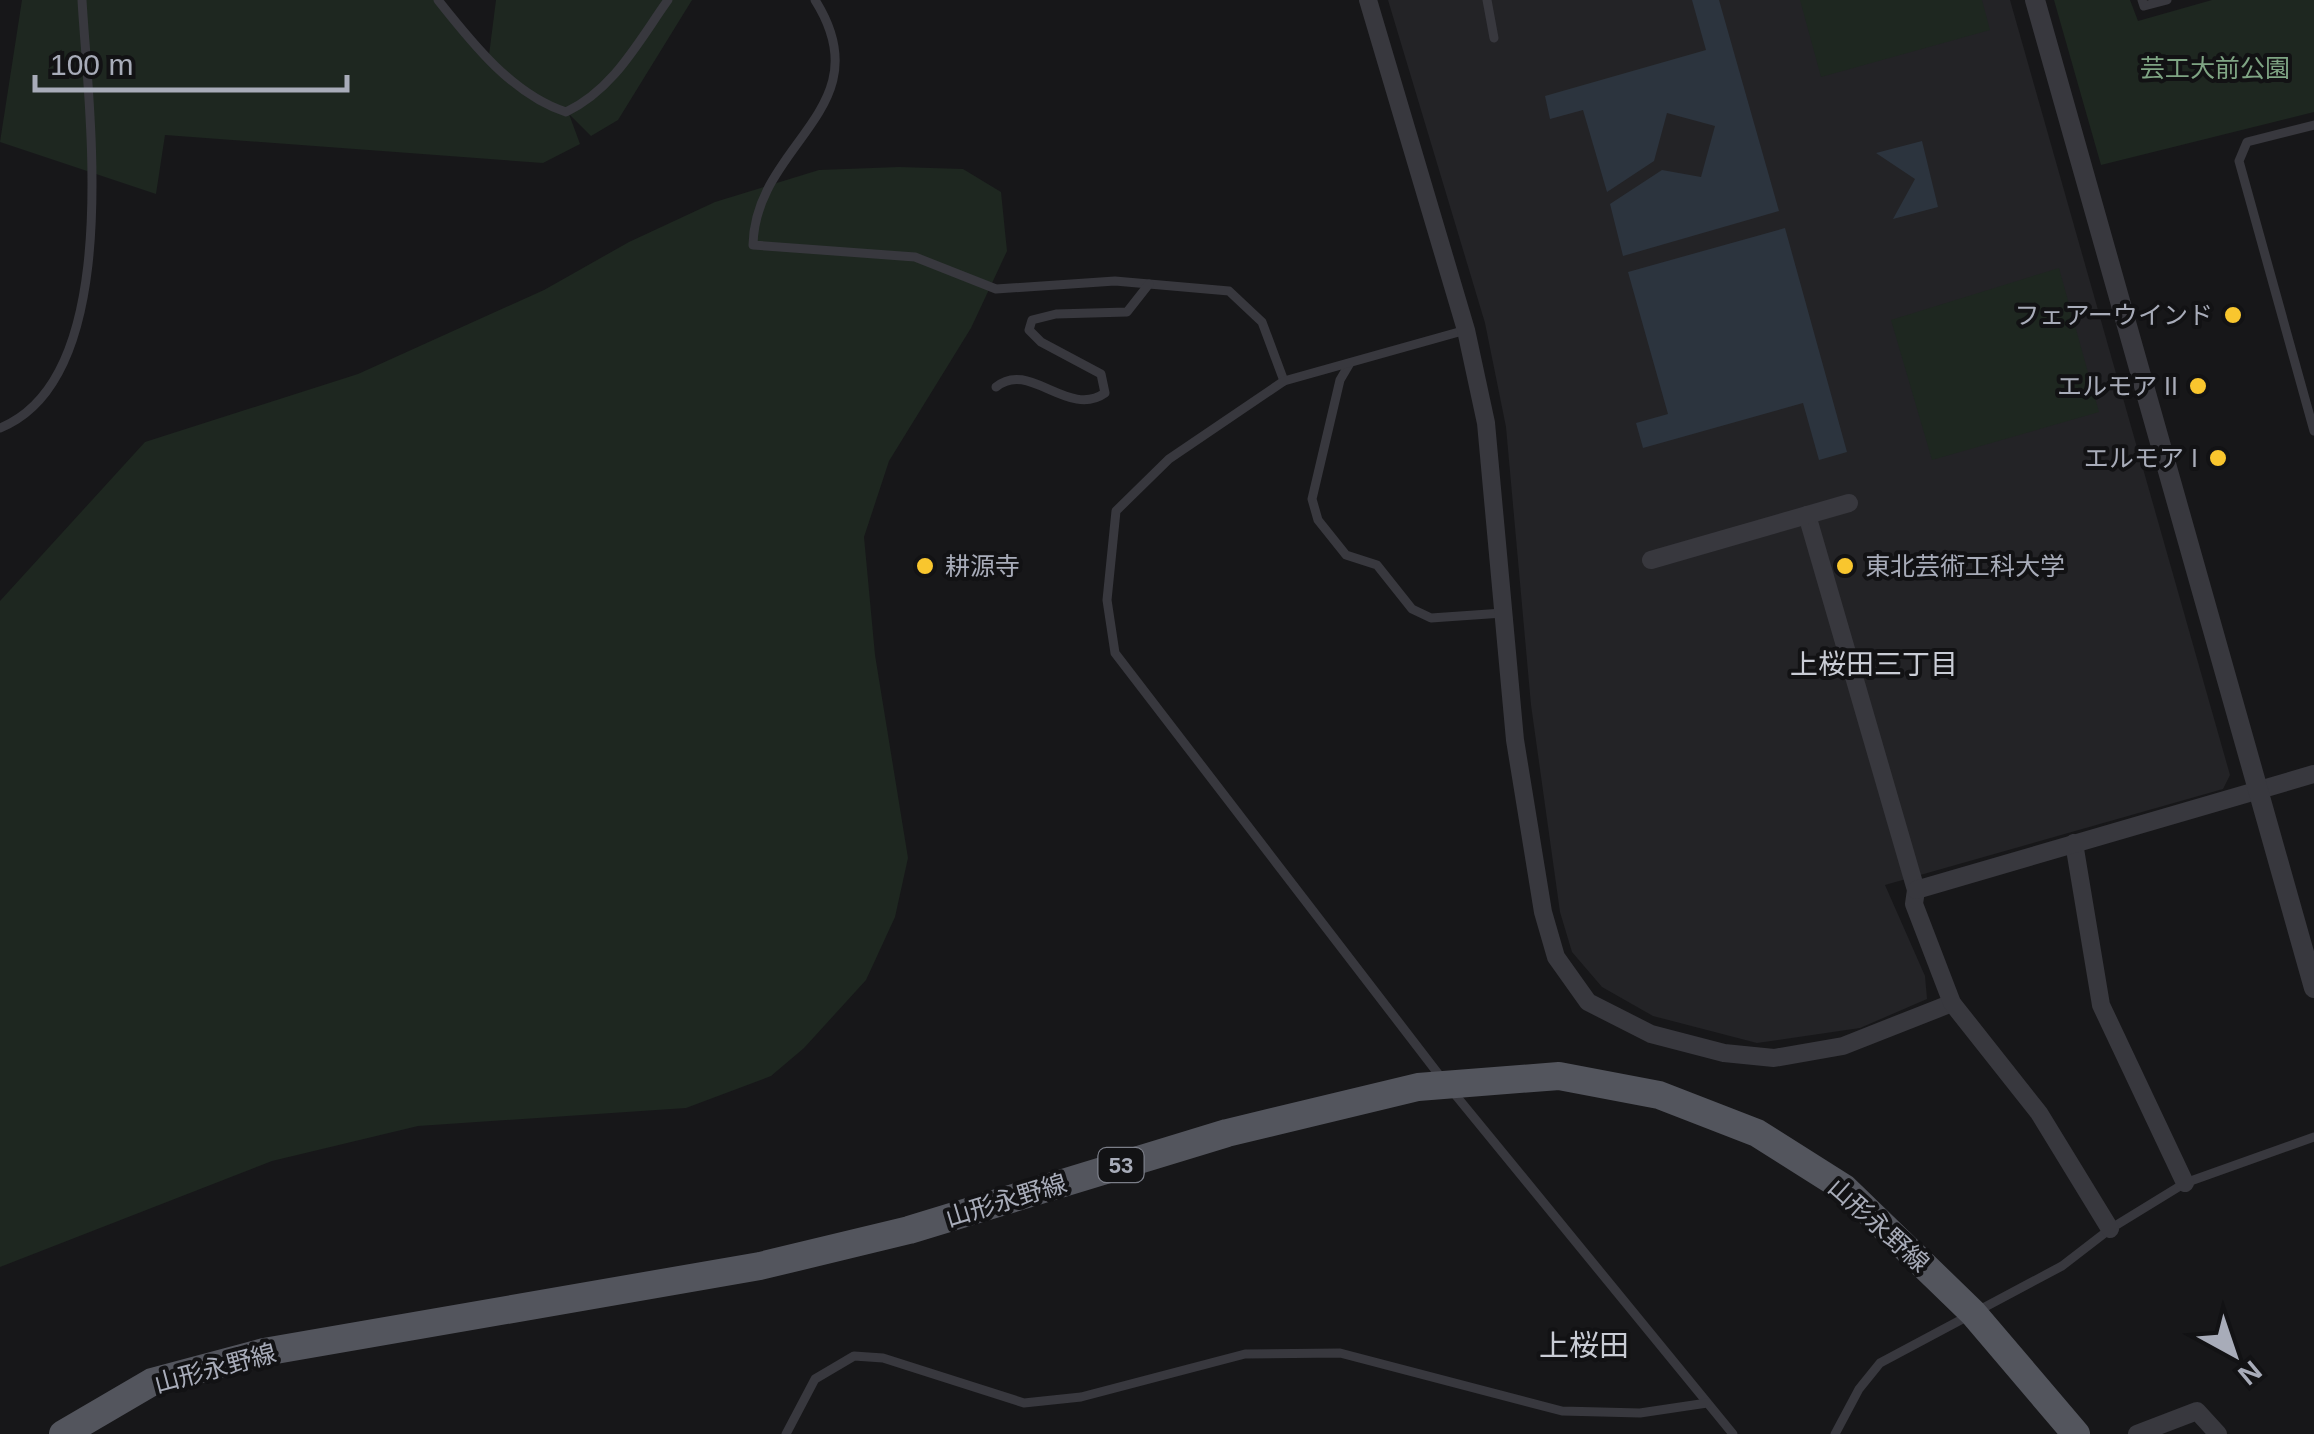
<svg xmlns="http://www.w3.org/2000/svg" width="2314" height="1434" font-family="Arial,'Noto Sans JP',sans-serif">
<rect width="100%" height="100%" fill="#171719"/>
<polygon fill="#232326" points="1388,0 2010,0 2230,775 2223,789 1885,885 1925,976 1927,999 1860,1028 1757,1043 1653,1016 1602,987 1572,952 1560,912 1531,705 1506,427 1485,323"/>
<g fill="#1e2720">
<polygon points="22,0 438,0 489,55 496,0 692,0 618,120 591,136 569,114 580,144 543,163 165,135 156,194 0,142"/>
<polygon points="1800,0 1982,0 1990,30 1821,77"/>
<polygon points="2054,0 2130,0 2138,21 2212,0 2314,0 2314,112 2101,165"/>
<polygon points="899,167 963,169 1001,192 1007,251 971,328 889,461 864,537 875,655 908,858 895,917 866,980 804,1048 771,1076 686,1108 418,1126 272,1161 0,1267 0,601 145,442 358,374 544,290 629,242 715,202 819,170"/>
<polygon points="2059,268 2099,412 1932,460 1891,320"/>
</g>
<g fill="#2c343e">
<polygon points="1692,0 1719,0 1779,211 1623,256 1610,204 1662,170 1701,177 1715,126 1667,113 1654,161 1607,192 1583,110 1550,119 1545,96 1706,50"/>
<polygon points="1922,141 1938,207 1893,219 1915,179 1876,153"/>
<polygon points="1785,228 1847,452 1819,460 1803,403 1643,448 1636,423 1668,414 1628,272"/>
</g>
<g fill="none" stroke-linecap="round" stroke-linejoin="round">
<g stroke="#38383e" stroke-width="9">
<path d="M438 0C472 43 513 95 566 112 614 89 638 42 668 0"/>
<path d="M815 0C884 109 755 143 753 245L915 257 996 289 1115 281 1229 291 1262 322 1284 381"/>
<polyline points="1487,0 1494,38"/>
<polyline points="2142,0 2144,6 2167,0"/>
<polyline points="2314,125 2247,142 2239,161 2314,431"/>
<polyline points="1350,363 1340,380 1312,499 1318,520 1346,555 1377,565 1412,609 1431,618 1503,613"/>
<path d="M996 387C1029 359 1068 419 1105 393L1101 374 1041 342 1029 330 1032 320 1056 314 1127 312 1149 284"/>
<path d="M0 428C126 377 88 108 82 0"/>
<polyline points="1443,1080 1115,653 1107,600 1116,511 1169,459 1284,381 1466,330"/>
<polyline points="1453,1092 1733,1434"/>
<polyline points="786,1434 815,1379 854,1356 883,1358 1024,1403 1081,1397 1245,1354 1340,1353 1562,1411 1640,1413 1707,1403"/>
<polyline points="1835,1434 1859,1389 1880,1363 2062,1266 2110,1229 2185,1183 2314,1137"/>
</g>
<g stroke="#38383e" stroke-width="18">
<polyline points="1368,0 1466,330 1486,423 1515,740 1543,912 1556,957 1588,1002 1651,1034 1724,1053 1774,1058 1843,1046 1952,1003"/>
<polyline points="1807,515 1916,890 1914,904 1952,1003 2039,1113 2110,1229"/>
<polyline points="1651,560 1849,503"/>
<polyline points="2074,843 2101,1005 2185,1183"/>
<polyline points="1916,890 2314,774"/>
<polyline points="2137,1434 2197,1411 2218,1434"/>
</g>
<polyline stroke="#38383e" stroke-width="20" points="2035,0 2314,988"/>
<polyline stroke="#53555d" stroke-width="28" points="63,1434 152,1382 264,1352 760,1266 909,1230 1227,1133 1418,1087 1559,1076 1659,1095 1757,1133 1844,1188 1973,1313 2076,1434"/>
</g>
<g fill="#f9c62e" stroke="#121214" stroke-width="4">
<circle cx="2233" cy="315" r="10"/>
<circle cx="2198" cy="386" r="10"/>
<circle cx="2218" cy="458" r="10"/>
<circle cx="925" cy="566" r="10"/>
<circle cx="1845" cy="566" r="10"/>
</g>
<g text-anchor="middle" stroke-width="8" stroke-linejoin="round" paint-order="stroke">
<rect fill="#121214" stroke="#7b7e88" stroke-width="2.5" x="1098.5" y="1148" width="45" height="34" rx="8"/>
<g font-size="22" font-weight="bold" fill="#a8acb9">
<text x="1121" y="1173">53</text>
</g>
<g font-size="25" fill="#7fa584" stroke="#121214">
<text x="2215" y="77">芸工大前公園</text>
</g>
<g font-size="25" fill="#a8acb9" stroke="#121214" text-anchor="end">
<text x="2213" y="324">フェアーウインド</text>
<text x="2178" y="395">エルモア II</text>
<text x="2198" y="467">エルモア I</text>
<text x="945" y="575" text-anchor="start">耕源寺</text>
<text x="1865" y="575" text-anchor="start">東北芸術工科大学</text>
</g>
<g font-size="25" fill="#a8acb9" stroke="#121214">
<text transform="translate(1006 1200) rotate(-17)" y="9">山形永野線</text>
<text transform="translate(1879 1225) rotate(42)" y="9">山形永野線</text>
<text transform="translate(215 1368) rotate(-15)" y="9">山形永野線</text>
</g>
<g font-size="28" fill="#c9ccd5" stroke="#121214">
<text x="1874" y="674">上桜田三丁目</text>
</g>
<g font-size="30" fill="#c9ccd5" stroke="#121214">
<text x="1584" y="1356">上桜田</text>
</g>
</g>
<g transform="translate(2234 1354) rotate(140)" stroke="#121214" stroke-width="8" paint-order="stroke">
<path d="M0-8L18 38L0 25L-18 38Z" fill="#a8acb9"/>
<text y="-15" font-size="28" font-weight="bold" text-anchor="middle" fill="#a8acb9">N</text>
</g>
<path d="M35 75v15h312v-15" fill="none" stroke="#a8acb9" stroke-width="5"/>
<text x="50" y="75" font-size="30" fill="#a8acb9" stroke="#121214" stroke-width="8" paint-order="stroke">100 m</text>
</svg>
